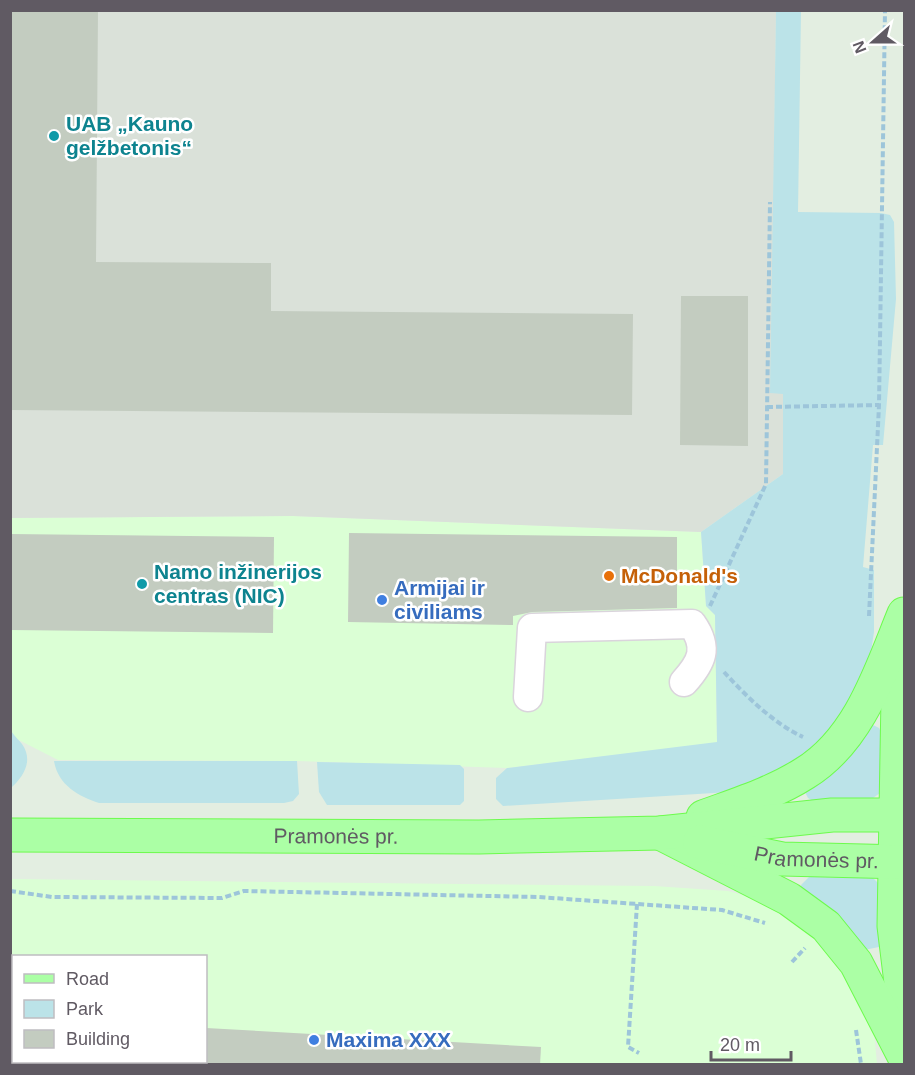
<svg xmlns="http://www.w3.org/2000/svg" width="915" height="1075" font-family="Helvetica,sans-serif">
<rect width="100%" height="100%" fill="#e3eee1"/>
<g fill="#dbffd5" fill-rule="evenodd">
<polygon points="293,516 701,532 706,606 715,615 717,743 507,768 297,761 58,760 11,736 10,518"/>
<path d="M11 879 654 886 728 891 773 903 831 951 874 1032 877 1064H11ZM14 956H206V1062H14Z"/>
</g>
<polygon fill="#dae1d9" points="10,11 776,11 771,393 783,393 783,474 701,532 293,516 11,518"/>
<g fill="#bbe3e8">
<polygon points="776,11 801,11 798,212 881,213 890,215 894,222 896,299 883,445 873,445 863,567 874,570 874,632 868,671 847,713 817,746 797,762 730,792 503,806 496,799 496,778 507,768 717,742 715,615 706,606 701,532 783,474 783,394 770,393"/>
<polygon points="873,725 879,728 882,734 880,793 873,798 813,801 808,798 804,790 867,726"/>
<path d="M10 729C14 736 18 739 22 744 34 761 23 777 11 788Z"/>
<path d="M54 761H297L299 794 293 801 284 803H99C78 796 58 785 54 761Z"/>
<polygon points="317,762 460,765 464,769 464,801 460,805 327,805 319,792"/>
<polygon points="809,877 873,878 879,884 881,943 879,947 864,950 802,894 801,885"/>
</g>
<g fill="#c3ccc0">
<polygon points="10,10 98,10 96,262 271,263 271,311 633,314 632,415 10,410"/>
<polygon points="681,296 748,296 748,446 680,445"/>
<polygon points="349,533 677,537 677,608 532,612 513,616 513,625 348,622"/>
<polygon points="10,534 274,537 273,633 10,630"/>
<polygon points="206,1028 541,1047 540,1065 206,1065"/>
</g>
<g fill="none" stroke-linecap="round" stroke-linejoin="round">
<g stroke="#dad4dc" stroke-width="31">
<path id="minor" d="M528 697 532 628 692 624C709 648 702 662 684 682"/>
</g>
<g stroke="#6dfb4d" stroke-width="35">
<g id="major">
<polyline points="904,661 898,697 894,926 904,1007"/>
<path d="M703 817C738 804 774 793 805 773 860 739 881 670 904 614"/>
<polyline points="660,833 789,899 826,926 856,963 904,1056"/>
<path id="s1" d="M10 835 479 837 660 833 832 815H904"/>
<path id="s2" d="M700 842 782 859 904 862"/>
</g>
</g>
<g stroke="#9dc5da" stroke-width="4" stroke-dasharray="6 3" stroke-linecap="butt">
<polyline points="767,407 879,405"/>
<polyline points="710,606 766,484 770,202"/>
<polyline points="869,616 879,405 885,10"/>
<path d="M724 672C746 696 773 723 803 737"/>
<polyline points="10,891 52,897 222,898 244,891 538,897 722,910 765,923"/>
<polyline points="637,904 628,1047 639,1053"/>
<polyline points="792,962 805,948"/>
<polyline points="856,1030 861,1064"/>
</g>
<use href="#minor" stroke="#fff" stroke-width="28"/>
<use href="#major" stroke="#abffa5" stroke-width="33"/>
</g>
<g fill="#0f9aa8" stroke="#fff" stroke-width="2">
<circle cx="54" cy="136" r="6"/>
<circle cx="142" cy="584" r="6"/>
</g>
<circle fill="#e8710a" stroke="#fff" stroke-width="2" cx="609" cy="576" r="6"/>
<g fill="#3f7fe0" stroke="#fff" stroke-width="2">
<circle cx="382" cy="600" r="6"/>
<circle cx="314" cy="1040" r="6"/>
</g>
<g text-anchor="middle" stroke-width="5" stroke-linejoin="round" paint-order="stroke">
<g font-size="21" font-weight="bold" fill="#0d838f" stroke="#fff" text-anchor="start">
<text x="66" y="131">UAB „Kauno<tspan x="66" dy="24">gelžbetonis“</tspan></text>
<text x="154" y="579">Namo inžinerijos<tspan x="154" dy="24">centras (NIC)</tspan></text>
</g>
<g font-size="21" font-weight="bold" fill="#c56008" stroke="#fff" text-anchor="start">
<text x="621" y="583">McDonald's</text>
</g>
<g font-size="21" font-weight="bold" fill="#366cbe" stroke="#fff" text-anchor="start">
<text x="394" y="595">Armijai ir<tspan x="394" dy="24">civiliams</tspan></text>
<text x="326" y="1047">Maxima XXX</text>
</g>
<g font-size="21" fill="#605a63" stroke="#fff">
<text dy="7" stroke="none"><textPath href="#s1" startOffset="326">Pramonės pr.</textPath></text>
<text dy="7" stroke="none"><textPath href="#s2" startOffset="118">Pramonės pr.</textPath></text>
</g>
</g>
<rect width="915" height="1075" fill="none" stroke="#605a63" stroke-width="24"/>
<rect x="12" y="955" width="195" height="108" fill="#ffffff" stroke="#bfbdc1" stroke-width="1.5"/>
<rect x="24" y="974" width="30" height="9" fill="#abffa5" stroke="#bfbdc1" stroke-width="1.5"/>
<text x="66" y="985" font-size="18" fill="#605a63">Road</text>
<rect x="24" y="1000" width="30" height="18" fill="#bbe3e8" stroke="#bfbdc1" stroke-width="1.5"/>
<text x="66" y="1015" font-size="18" fill="#605a63">Park</text>
<rect x="24" y="1030" width="30" height="18" fill="#c3ccc0" stroke="#bfbdc1" stroke-width="1.5"/>
<text x="66" y="1045" font-size="18" fill="#605a63">Building</text>
<g transform="translate(873 42) rotate(249)" stroke="#ffffff" stroke-width="4.5" paint-order="stroke">
<path d="M0-4.5L10 22L0 15L-10 22Z" fill="#605a63"/>
<text y="-9" font-size="16" font-weight="bold" text-anchor="middle" fill="#605a63">N</text>
</g>
<path d="M711 1051v9h80v-9" fill="none" stroke="#605a63" stroke-width="3"/>
<text x="720" y="1051" font-size="18" fill="#605a63" stroke="#ffffff" stroke-width="4.5" paint-order="stroke">20 m</text>
</svg>
